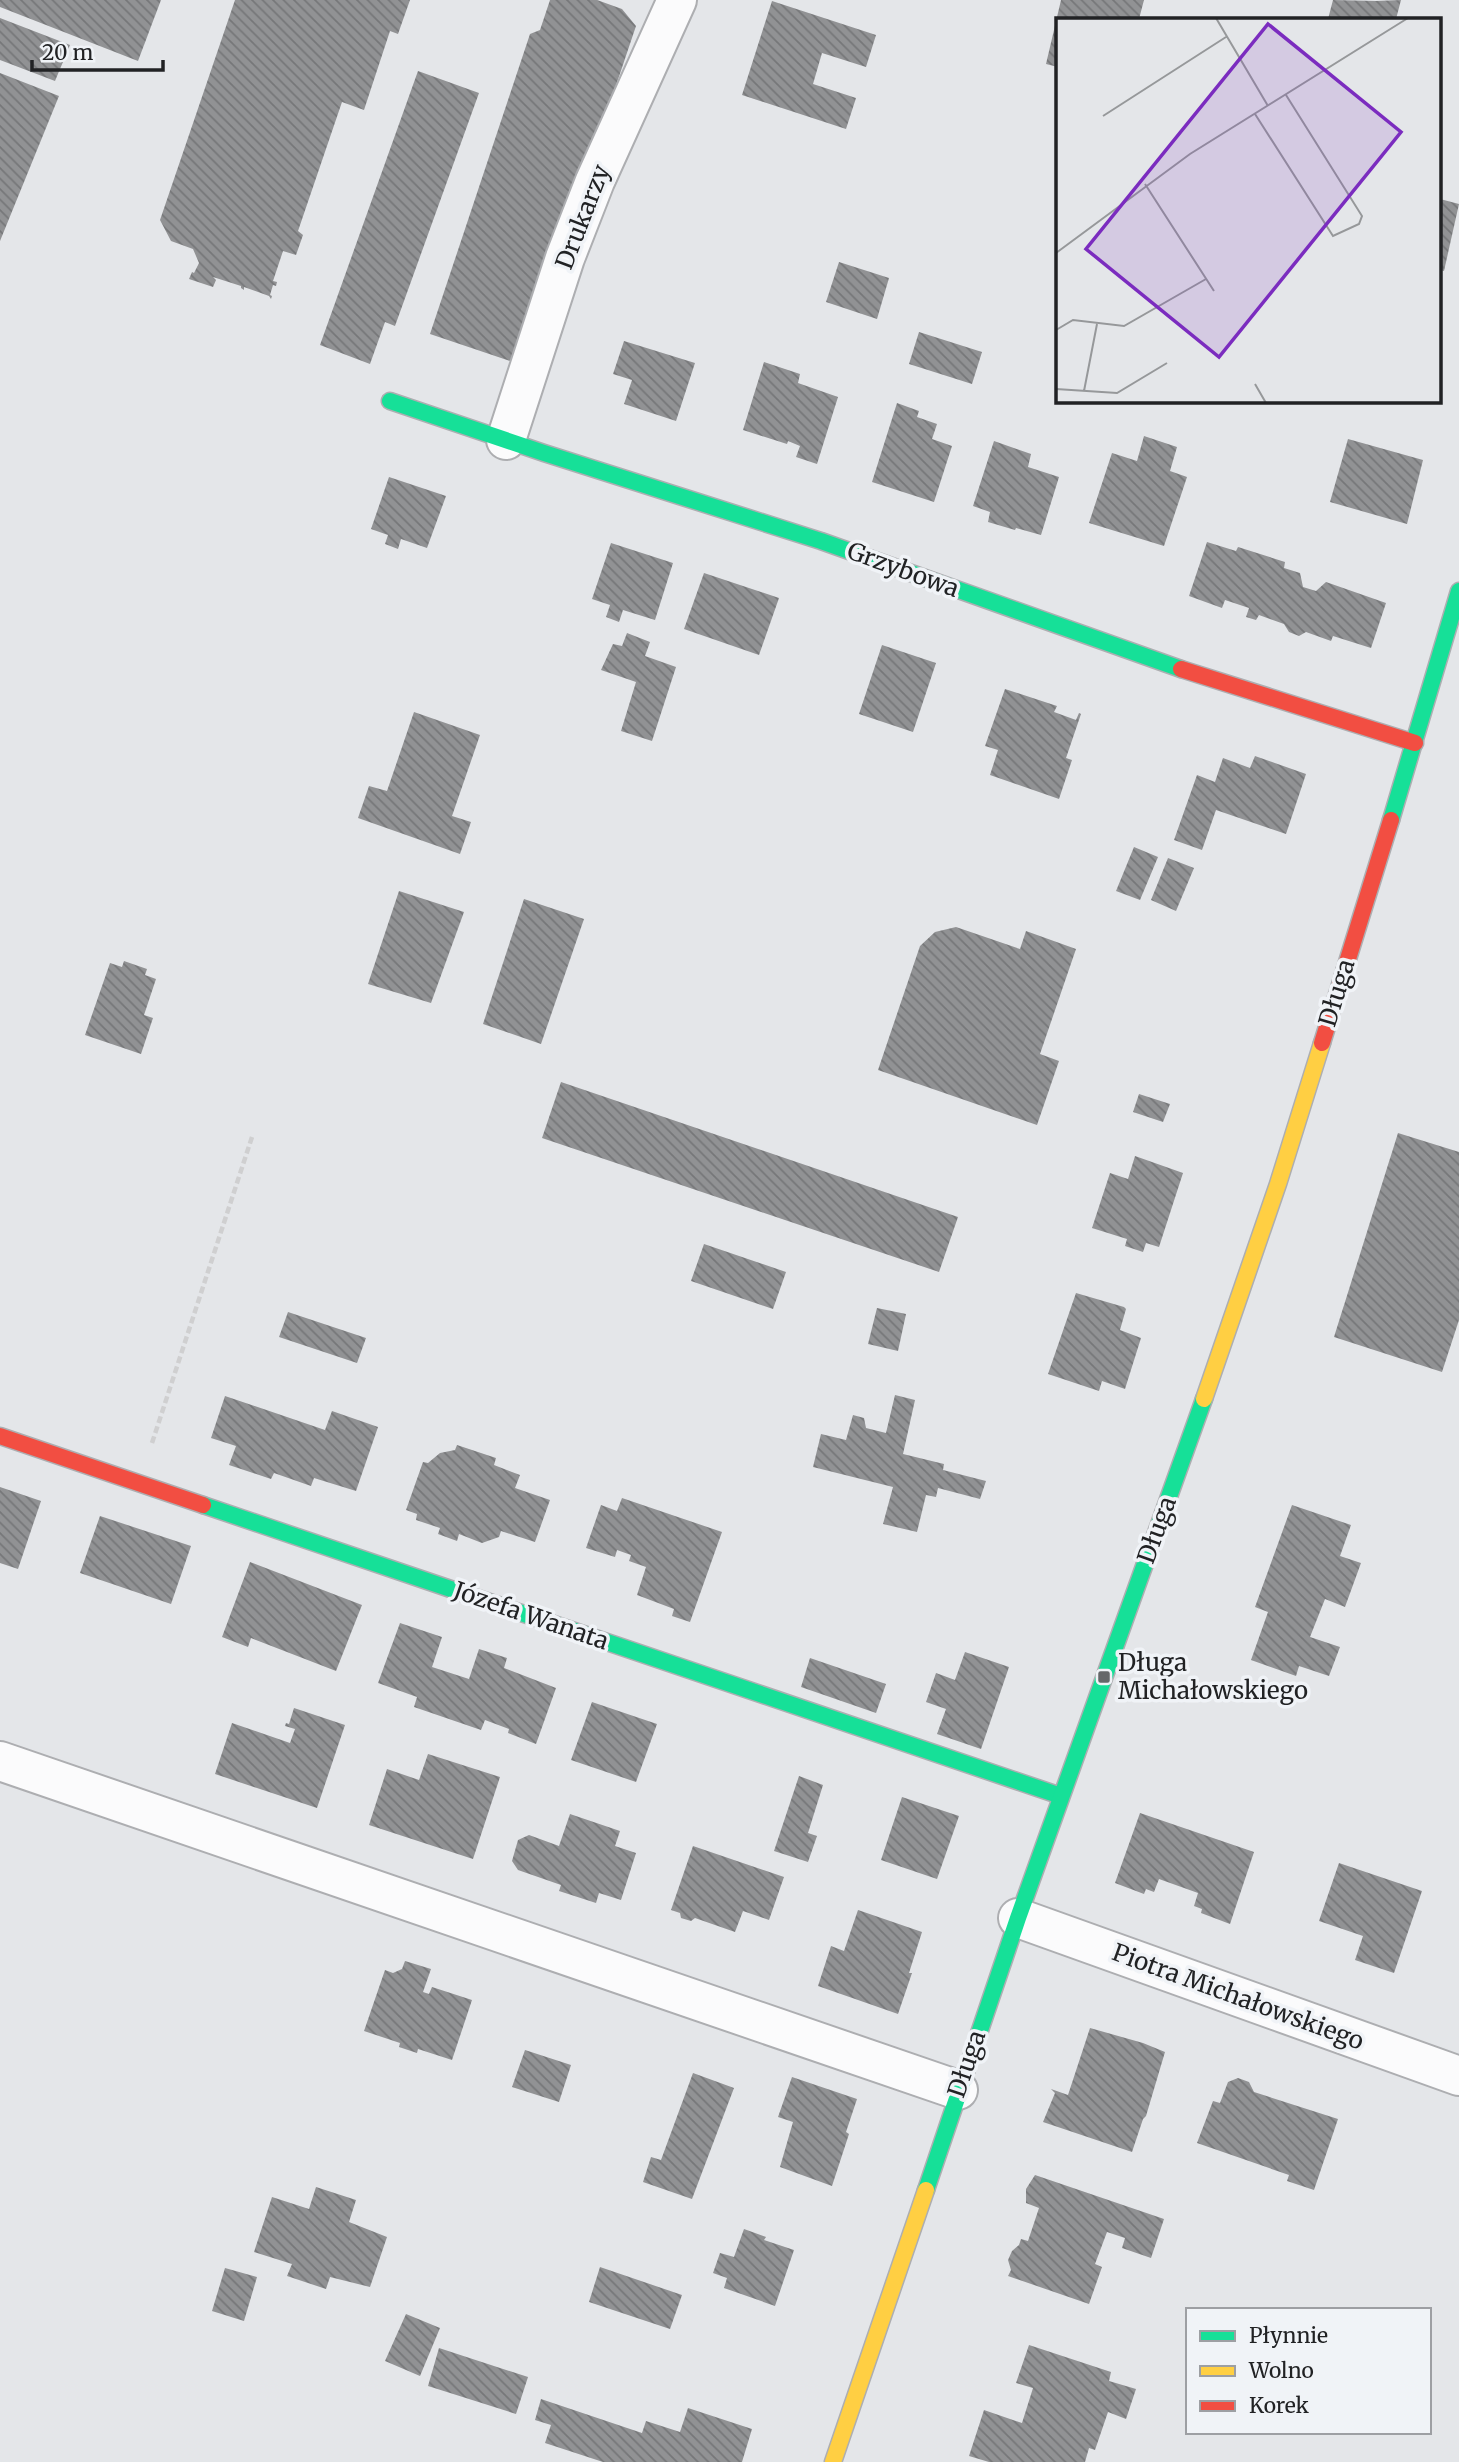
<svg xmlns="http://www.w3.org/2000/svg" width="1459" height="2462" font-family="Merriweather,serif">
<defs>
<pattern id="building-back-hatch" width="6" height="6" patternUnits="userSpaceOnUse" patternTransform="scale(1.75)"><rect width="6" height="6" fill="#919294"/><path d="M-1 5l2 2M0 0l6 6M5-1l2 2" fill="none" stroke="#767779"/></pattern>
</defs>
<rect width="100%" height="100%" fill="#e4e6e9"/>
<g fill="url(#building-back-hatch)">
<polygon points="0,0 161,0 138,61 0,7"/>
<polygon points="235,0 410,0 398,34 390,31 364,110 342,102 298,231 303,235 296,255 283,251 273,281 277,282 276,286 273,285 270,295 272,296 271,299 269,296 244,287 244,290 241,288 241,286 213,277 216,280 213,287 189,279 192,272 194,273 199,263 193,249 171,241 160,220"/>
<polygon points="550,0 597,0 622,9 636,26 522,365 430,334 530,34 540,30"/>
<polygon points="1061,0 1144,0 1139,19 1058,19 1058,67 1046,64"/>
<polygon points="1333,0 1376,1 1401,0 1396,19 1328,19"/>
<polygon points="772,1 876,35 866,67 822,53 813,84 856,98 846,129 742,95"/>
<polygon points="0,18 70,45 55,81 0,60"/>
<polygon points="418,71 479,93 395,326 385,322 370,364 320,345"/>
<polygon points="0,73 59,96 0,241"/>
<polygon points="1440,199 1459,204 1444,271 1440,270"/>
<polygon points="839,262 889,278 877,319 826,302"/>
<polygon points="919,332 982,352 972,384 909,364"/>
<polygon points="624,341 695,363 676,421 624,404 632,380 613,374"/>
<polygon points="764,362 800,374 798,383 838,397 817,464 796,457 800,446 788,441 787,444 743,430"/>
<polygon points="897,403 919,411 917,417 937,424 932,439 952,446 934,502 872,482"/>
<polygon points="1144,436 1177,447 1170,471 1187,477 1164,546 1089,523 1112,453 1137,461"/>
<polygon points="1348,439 1423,460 1407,524 1330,502"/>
<polygon points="994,441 1031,454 1028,467 1059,477 1041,535 1016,528 1015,530 988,522 990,512 973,506"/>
<polygon points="389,477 446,496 427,548 401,539 398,549 385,544 388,535 371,529"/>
<polygon points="1207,542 1236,551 1238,547 1285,562 1284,568 1300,573 1303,587 1316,591 1326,582 1386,603 1371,648 1333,636 1331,641 1306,632 1299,636 1289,632 1284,624 1259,615 1256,620 1246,617 1249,608 1225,600 1222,608 1189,596"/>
<polygon points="611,543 673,563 655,620 623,610 619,622 606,617 610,605 592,599"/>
<polygon points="704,573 779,598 759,655 684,629"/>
<polygon points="627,633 650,642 645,656 676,667 652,741 621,731 636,682 601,670 613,644 622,646"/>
<polygon points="882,645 936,663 913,732 859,714"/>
<polygon points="1005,689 1057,706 1054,712 1076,720 1079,713 1081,714 1066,758 1072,760 1059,799 990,775 998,750 985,746"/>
<polygon points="414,712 480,735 452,816 471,822 460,854 358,818 369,786 387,791"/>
<polygon points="1255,756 1306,774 1286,834 1216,810 1202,850 1174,840 1197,775 1215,782 1223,758 1250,768"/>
<polygon points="1134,847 1158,857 1140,900 1116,891"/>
<polygon points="1168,858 1194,868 1176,911 1151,900"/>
<polygon points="399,891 464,912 431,1003 368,984"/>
<polygon points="524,899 584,919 541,1044 483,1024"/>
<polygon points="956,927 1020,949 1026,931 1076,949 1040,1054 1059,1061 1037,1125 878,1070 920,946 935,932"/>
<polygon points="124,961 147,969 145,975 156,979 144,1015 153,1018 141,1054 85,1035 110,963 122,967"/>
<polygon points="561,1082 958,1217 939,1272 542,1138"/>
<polygon points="1139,1094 1170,1104 1163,1122 1133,1112"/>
<polygon points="1398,1133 1459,1152 1459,1320 1442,1372 1334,1337"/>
<polygon points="1135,1156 1183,1173 1159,1247 1146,1243 1143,1252 1125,1246 1127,1239 1092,1228 1110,1173 1128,1179"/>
<polygon points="704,1244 786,1272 773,1309 691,1281"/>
<polygon points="1076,1293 1124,1307 1126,1309 1120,1330 1141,1338 1125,1389 1102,1381 1099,1391 1048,1374"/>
<polygon points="877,1308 906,1314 898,1351 868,1344"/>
<polygon points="288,1312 366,1338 357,1363 279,1337"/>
<polygon points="895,1395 915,1400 903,1454 944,1464 943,1470 986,1481 980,1499 938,1488 936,1497 926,1495 917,1532 883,1524 893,1487 813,1467 821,1434 846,1440 853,1415 864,1418 866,1428 886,1433"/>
<polygon points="225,1396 325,1430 332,1411 378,1427 356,1491 314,1478 311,1486 274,1473 271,1479 229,1465 236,1446 211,1438"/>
<polygon points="457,1445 496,1458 494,1465 520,1475 515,1488 550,1500 535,1542 501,1531 499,1537 482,1543 459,1534 457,1541 438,1534 440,1528 416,1520 417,1514 406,1510 423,1462 428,1463 440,1453 455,1450"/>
<polygon points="0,1487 41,1501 18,1569 0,1563"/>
<polygon points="622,1498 722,1532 690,1622 672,1616 674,1609 637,1595 646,1567 629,1561 631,1555 617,1550 615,1557 586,1548 601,1505 617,1511"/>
<polygon points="1292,1505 1351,1525 1340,1556 1361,1563 1345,1607 1325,1599 1310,1637 1340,1647 1329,1676 1299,1666 1296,1676 1251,1660 1268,1612 1255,1607"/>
<polygon points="100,1516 191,1546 171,1604 80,1573"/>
<polygon points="250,1562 362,1605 336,1671 251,1638 248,1647 222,1637"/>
<polygon points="400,1623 442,1637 432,1667 469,1679 479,1649 507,1658 504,1668 556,1688 536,1744 508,1733 509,1729 485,1720 481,1730 414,1707 417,1697 378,1683"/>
<polygon points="965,1652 1009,1667 981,1749 937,1734 946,1709 926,1702 936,1673 955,1680"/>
<polygon points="810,1658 886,1684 876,1713 801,1687"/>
<polygon points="592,1702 657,1724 636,1782 571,1760"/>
<polygon points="294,1708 345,1725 317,1808 215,1774 232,1723 290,1743 295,1729 285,1726 286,1723 289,1724"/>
<polygon points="428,1754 500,1777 473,1859 369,1825 387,1769 419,1780"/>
<polygon points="799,1776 823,1785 808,1833 817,1836 808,1862 774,1851"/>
<polygon points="902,1797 959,1816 937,1879 881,1860"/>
<polygon points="1140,1813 1254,1852 1230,1924 1201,1913 1202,1909 1194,1906 1198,1893 1159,1879 1154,1892 1146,1889 1144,1894 1115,1883"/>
<polygon points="570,1814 620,1831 615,1846 636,1853 621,1900 599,1893 596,1903 559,1891 561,1885 518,1870 512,1861 518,1840 529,1835 559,1846"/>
<polygon points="693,1846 784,1877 769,1920 743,1911 735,1932 695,1918 691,1921 681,1918 680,1913 671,1910"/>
<polygon points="1339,1863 1422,1891 1394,1973 1355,1960 1363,1936 1319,1921"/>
<polygon points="858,1910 922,1932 909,1973 912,1973 898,2014 818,1986 831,1946 844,1951"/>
<polygon points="405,1961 431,1969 423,1992 429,1994 432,1987 472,2000 452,2060 418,2049 417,2053 399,2047 400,2043 364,2031 385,1970 393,1973 402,1969"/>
<polygon points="1090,2028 1143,2043 1165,2052 1146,2116 1143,2119 1132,2152 1043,2122 1055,2093 1051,2089 1068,2095"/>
<polygon points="525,2050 571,2065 559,2102 512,2087"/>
<polygon points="693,2073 734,2088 692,2199 643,2182 651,2157 661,2160"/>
<polygon points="792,2077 857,2099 846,2132 849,2134 832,2186 780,2167 793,2122 778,2117"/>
<polygon points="1238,2078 1249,2082 1254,2092 1338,2119 1314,2190 1287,2181 1289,2175 1197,2143 1213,2101 1220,2103 1228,2082"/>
<polygon points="1035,2175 1164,2219 1151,2258 1122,2248 1125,2238 1107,2232 1095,2264 1102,2267 1089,2304 1008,2276 1011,2270 1008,2260 1012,2251 1019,2245 1021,2239 1028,2241 1039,2208 1026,2203 1026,2189"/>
<polygon points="316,2187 356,2200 349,2222 387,2237 370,2287 330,2277 326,2289 287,2276 292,2264 254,2252 272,2197 309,2209"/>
<polygon points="744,2229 766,2237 764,2240 794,2250 775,2306 724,2288 727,2278 713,2273 720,2253 734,2257"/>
<polygon points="600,2267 682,2295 670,2329 589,2302"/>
<polygon points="225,2268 257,2277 244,2321 212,2311"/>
<polygon points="406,2314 440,2328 420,2376 385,2361"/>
<polygon points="1029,2345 1111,2372 1109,2381 1136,2389 1126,2419 1108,2412 1095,2450 1089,2448 1085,2462 989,2462 969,2456 984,2410 1022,2423 1033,2388 1016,2383"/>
<polygon points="439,2348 528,2377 516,2414 428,2386"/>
<polygon points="541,2399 642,2433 646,2421 680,2432 688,2408 752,2429 742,2462 603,2462 545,2443 551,2425 535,2420"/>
</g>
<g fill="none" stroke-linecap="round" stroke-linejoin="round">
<g stroke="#adaeb1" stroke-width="42">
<g id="street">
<polyline points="506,440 565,258 595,181 677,0"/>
<polyline points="0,1761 958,2090"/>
<polyline points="1018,1918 1459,2076"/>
</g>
</g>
<g stroke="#adaeb1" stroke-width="19">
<g id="fast">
<polyline points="390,401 544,453 821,541 1181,669"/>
<polyline points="1391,820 1459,591"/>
<polyline points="203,1505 1061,1796"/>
<polyline points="926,2190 1018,1918 1204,1399"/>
</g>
</g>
<g stroke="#adaeb1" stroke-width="19">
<g id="slow">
<polyline points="1204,1399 1278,1184 1322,1043"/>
<polyline points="833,2462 926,2190"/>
</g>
</g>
<g stroke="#adaeb1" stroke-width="19">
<g id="jam">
<polyline points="1181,669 1415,743"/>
<polyline points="1322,1043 1391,820"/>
<polyline points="0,1436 203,1505"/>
</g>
</g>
<polyline stroke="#cfcfd0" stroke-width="4.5" stroke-dasharray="7 3.5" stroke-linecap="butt" points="152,1443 252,1137"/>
<use href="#street" stroke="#fbfbfc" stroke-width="38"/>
<use href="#fast" stroke="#16e098" stroke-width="16"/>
<use href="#slow" stroke="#ffcf43" stroke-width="16"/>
<use href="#jam" stroke="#f24e42" stroke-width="16"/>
</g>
<rect fill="#656769" stroke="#f0f3f7" stroke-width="2.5" x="1097" y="1670" width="14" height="14" rx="3.5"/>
<g text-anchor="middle" stroke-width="7" stroke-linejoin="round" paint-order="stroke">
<g font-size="24" fill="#212224" stroke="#f0f3f7">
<text transform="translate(583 217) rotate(-69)" y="8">Drukarzy</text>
<text transform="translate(903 570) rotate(20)" y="8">Grzybowa</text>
<text transform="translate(1337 993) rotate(-73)" y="8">Długa</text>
<text transform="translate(1157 1530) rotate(-70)" y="8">Długa</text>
<text transform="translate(531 1616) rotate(19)" y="8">Józefa Wanata</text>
<text transform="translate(1238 1997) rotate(20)" y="8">Piotra Michałowskiego</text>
<text transform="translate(967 2064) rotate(-71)" y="8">Długa</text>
</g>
<g font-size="24" fill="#212224" stroke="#f0f3f7" text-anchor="start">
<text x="1118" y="1671">Długa<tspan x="1118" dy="28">Michałowskiego</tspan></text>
</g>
</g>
<g transform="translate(1056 18)">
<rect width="385" height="385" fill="#e4e6e9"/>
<path fill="none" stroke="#96989a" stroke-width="2" d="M160 0 212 88M199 96 277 218 303 206 306 198 230 77M47 98 170 19M89 166 158 273M0 235 134 136 352 0M0 312 17 302 68 308 150 261M199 366 210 385M0 371 61 375 111 345M28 373 41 306"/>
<path fill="#7b2cbf" fill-opacity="0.15" stroke="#7b2cbf" stroke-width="3.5" d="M212 6 345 114 163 339 30 231Z"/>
<rect width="385" height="385" fill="none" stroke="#212224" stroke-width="3.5"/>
</g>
<rect x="1186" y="2308" width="245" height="126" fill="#f0f3f7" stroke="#9d9fa3" stroke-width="2"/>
<rect x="1200" y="2331" width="35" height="10" fill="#16e098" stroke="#9d9fa3" stroke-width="2"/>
<text x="1249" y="2343" font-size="21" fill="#212224">Płynnie</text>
<rect x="1200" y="2366" width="35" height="10" fill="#ffcf43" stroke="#9d9fa3" stroke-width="2"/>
<text x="1249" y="2378" font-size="21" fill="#212224">Wolno</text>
<rect x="1200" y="2401" width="35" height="10" fill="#f24e42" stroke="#9d9fa3" stroke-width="2"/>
<text x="1249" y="2413" font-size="21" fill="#212224">Korek</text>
<path d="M32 60v10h131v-10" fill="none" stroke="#212224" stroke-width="3.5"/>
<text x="42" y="60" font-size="21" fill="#212224" stroke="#f0f3f7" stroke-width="5" paint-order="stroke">20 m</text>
</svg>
